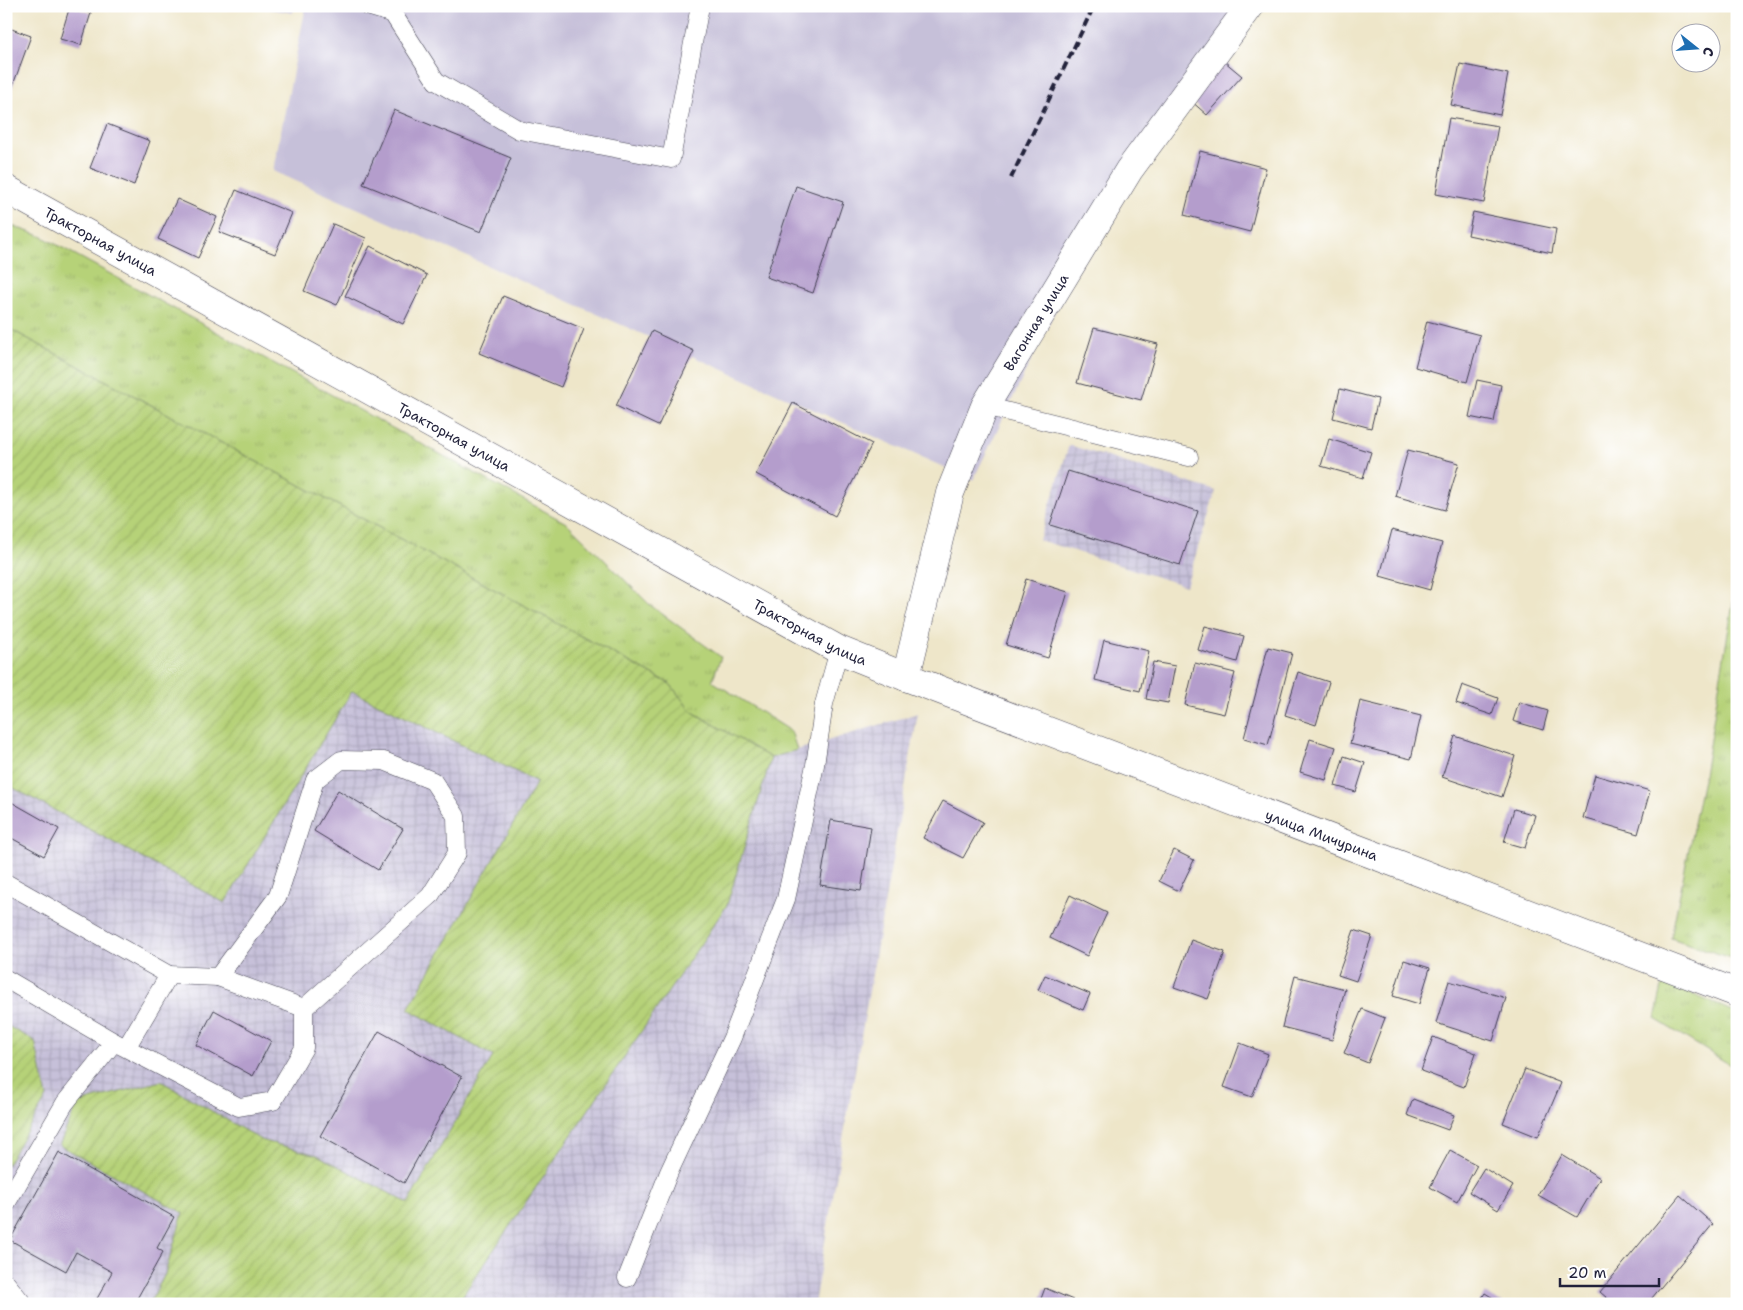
<svg xmlns="http://www.w3.org/2000/svg" width="1743" height="1310" font-family="'Shantell Sans',sans-serif">
<defs>
<pattern id="industrial-grid" width="8" height="8" patternUnits="userSpaceOnUse" patternTransform="scale(1.25)"><rect width="8" height="8" fill="#c6c0d9"/><path d="M0 4h8M4 0v8" fill="none" stroke="#aaa5bb"/></pattern>
<pattern id="grass-tufts" width="24" height="20" patternUnits="userSpaceOnUse" patternTransform="scale(1.25)"><rect width="24" height="20" fill="#b6d278"/><path d="M3 7l-1-3M5 7V3M7 7l1-3M15 17l-1-3M17 17v-4M19 17l1-3" fill="none" stroke="#9cb469"/></pattern>
<pattern id="garden-furrows" width="10" height="10" patternUnits="userSpaceOnUse" patternTransform="scale(1.25)"><rect width="10" height="10" fill="#b6d278"/><path d="M-1 1l2-2M0 10L10 0M9 11l2-2" fill="none" stroke="#9cb469"/></pattern>
</defs>
<rect width="100%" height="100%" fill="#fff"/>
<filter id="ink" filterUnits="userSpaceOnUse"><feTurbulence type="fractalNoise" baseFrequency=".02" numOctaves="2"/><feDisplacementMap in="SourceGraphic" scale="10" xChannelSelector="R" yChannelSelector="G"/><feConvolveMatrix kernelMatrix="1 2 1 2 8 2 1 2 1" color-interpolation-filters="sRGB"/></filter>
<filter id="wash" filterUnits="userSpaceOnUse"><feTurbulence type="fractalNoise" baseFrequency=".0096" numOctaves="4" result="noise"/><feDisplacementMap in="SourceGraphic" scale="20" xChannelSelector="R" yChannelSelector="G"/><feGaussianBlur stdDeviation="1.12" result="paint"/><feColorMatrix in="noise" values="0 0 0 0 0 0 0 0 0 0 0 0 0 0 0 0 0 1.4 0 .05"/><feComposite in="paint" operator="in"/></filter>
<g filter="url(#wash)">
<rect width="100%" height="100%" fill="#eee6c9"/>
<g fill="url(#industrial-grid)">
<polygon points="252,6 294,6 293,13"/>
<polygon points="6,327 670,684 691,711 771,758 918,713 814,1304 6,1304"/>
<polygon points="1069,445 1216,491 1186,586 1039,540"/>
</g>
<polygon fill="#c6c0d9" points="306,6 1246,6 1126,165 973,480 273,171"/>
<g fill="url(#grass-tufts)" stroke="#6c7a5a">
<polygon points="6,224 41,236 568,524 650,605 721,657 712,681 791,731 797,750 771,758 691,711 670,684 6,327"/>
<polygon points="1737,580 1737,960 1671,938 1705,769"/>
<polygon points="1663,982 1737,1013 1737,1069 1655,1019"/>
</g>
<g fill="url(#garden-furrows)" stroke="#6c7a5a">
<polygon points="6,327 670,684 691,711 771,758 727,905 457,1304 149,1304 165,1274 183,1213 59,1145 78,1103 161,1081 261,1140 317,1155 408,1203 493,1056 408,1009 537,782 352,691 225,903 6,784"/>
<polygon points="6,1025 35,1041 47,1097 6,1166"/>
</g>
<g id="blocks">
<g fill="#b49dcc">
<polygon points="70,6 91,13 81,45 60,39"/>
<polygon points="6,27 31,36 9,96 6,95"/>
<polygon points="1224,61 1242,76 1207,115 1190,100"/>
<polygon points="1460,64 1508,74 1500,115 1451,105"/>
<polygon points="394,110 511,158 481,232 363,184"/>
<polygon points="1449,118 1498,126 1484,203 1436,194"/>
<polygon points="107,124 150,141 134,185 90,168"/>
<polygon points="1200,151 1266,168 1250,232 1184,215"/>
<polygon points="796,186 843,202 813,293 766,277"/>
<polygon points="236,190 292,213 275,254 219,232"/>
<polygon points="177,199 217,217 198,258 158,239"/>
<polygon points="1473,212 1556,229 1552,253 1468,235"/>
<polygon points="333,224 366,238 337,305 304,291"/>
<polygon points="370,246 427,275 403,324 345,296"/>
<polygon points="503,296 584,329 561,387 479,353"/>
<polygon points="1427,321 1480,335 1467,382 1415,367"/>
<polygon points="1094,328 1158,344 1141,400 1077,383"/>
<polygon points="652,331 694,351 658,426 616,406"/>
<polygon points="1477,380 1501,385 1494,422 1469,417"/>
<polygon points="1340,389 1378,399 1371,428 1333,418"/>
<polygon points="793,403 872,444 835,516 756,474"/>
<polygon points="1329,439 1371,452 1363,478 1321,466"/>
<polygon points="1408,450 1459,463 1445,510 1395,496"/>
<polygon points="1068,471 1198,511 1180,565 1050,525"/>
<polygon points="1392,530 1442,543 1430,590 1380,576"/>
<polygon points="1026,579 1068,592 1048,658 1006,645"/>
<polygon points="1205,626 1244,636 1237,662 1198,650"/>
<polygon points="1104,640 1149,651 1140,691 1095,680"/>
<polygon points="1268,647 1292,653 1268,745 1244,738"/>
<polygon points="1153,662 1175,666 1168,703 1146,699"/>
<polygon points="1195,663 1235,673 1224,714 1185,705"/>
<polygon points="1298,672 1329,682 1316,725 1285,715"/>
<polygon points="1462,685 1498,698 1492,715 1456,703"/>
<polygon points="1360,701 1421,716 1411,759 1350,744"/>
<polygon points="1519,702 1548,711 1543,730 1513,721"/>
<polygon points="1455,736 1515,756 1502,797 1442,777"/>
<polygon points="1310,739 1336,747 1326,780 1300,772"/>
<polygon points="1344,756 1365,763 1356,792 1335,786"/>
<polygon points="1595,775 1650,791 1638,834 1583,818"/>
<polygon points="338,790 403,829 378,870 314,831"/>
<polygon points="6,799 59,829 44,856 6,835"/>
<polygon points="943,801 983,822 963,858 923,838"/>
<polygon points="1514,809 1535,815 1525,848 1504,842"/>
<polygon points="831,820 871,827 861,891 820,885"/>
<polygon points="1174,850 1194,860 1179,891 1159,881"/>
<polygon points="1070,895 1107,913 1087,956 1050,938"/>
<polygon points="1354,930 1372,936 1356,981 1338,975"/>
<polygon points="1191,940 1225,952 1208,999 1174,987"/>
<polygon points="1404,960 1430,968 1419,1004 1393,996"/>
<polygon points="1045,975 1090,994 1083,1010 1038,990"/>
<polygon points="1295,976 1345,989 1332,1040 1282,1027"/>
<polygon points="1449,981 1506,998 1493,1041 1436,1023"/>
<polygon points="1362,1009 1385,1018 1368,1063 1344,1053"/>
<polygon points="214,1010 271,1041 253,1076 196,1045"/>
<polygon points="379,1031 462,1077 404,1183 320,1136"/>
<polygon points="1433,1037 1476,1053 1464,1087 1421,1071"/>
<polygon points="1240,1043 1268,1054 1252,1097 1224,1087"/>
<polygon points="1525,1069 1561,1083 1538,1137 1503,1123"/>
<polygon points="1413,1099 1454,1115 1448,1130 1407,1115"/>
<polygon points="1450,1150 1477,1165 1457,1202 1430,1187"/>
<polygon points="59,1152 174,1217 157,1248 163,1252 134,1304 94,1304 112,1272 76,1252 66,1271 10,1240"/>
<polygon points="1562,1155 1600,1178 1577,1217 1538,1195"/>
<polygon points="1484,1168 1513,1186 1498,1210 1469,1192"/>
<polygon points="1680,1195 1713,1224 1647,1304 1614,1304 1600,1292"/>
<polygon points="1045,1288 1073,1300 1071,1304 1039,1304"/>
<polygon points="1485,1293 1503,1304 1478,1304"/>
</g>
</g>
</g>
<g filter="url(#ink)">
<use href="#blocks" fill-opacity="0" stroke="#413f50" stroke-width="1"/>
<g fill="none" stroke-linecap="round" stroke-linejoin="round">
<g stroke="#413f50" stroke-width="19">
<g id="service">
<polyline points="367,6 393,14 436,81 519,130 671,159 700,6"/>
<polyline points="985,406 1189,457"/>
<polyline points="6,883 169,975"/>
<polyline points="218,977 304,1008"/>
<polyline points="6,979 114,1042 65,1103 6,1204"/>
<polyline points="114,1042 126,1048 169,975 218,977 278,896 315,780 341,760 384,761 433,781 456,816 457,853 430,896 304,1008 304,1048 273,1101 239,1107 126,1048"/>
<polyline points="627,1278 669,1172 732,1038 786,899 815,765 824,704 839,650"/>
<polyline points="6,1283 23,1304"/>
</g>
</g>
<g stroke="#413f50" stroke-width="29">
<g id="minor">
<path id="s1" d="M906 677 950 493 985 406 1129 170 1250 6"/>
</g>
</g>
<g stroke="#413f50" stroke-width="29">
<g id="secondary">
<path id="s2" d="M6 189 839 650 906 677 1737 993"/>
</g>
</g>
<use href="#service" stroke="#fff" stroke-width="18"/>
<use href="#minor" stroke="#fff" stroke-width="28"/>
<use href="#secondary" stroke="#fff" stroke-width="28"/>
<polyline stroke="#22223b" stroke-width="4" stroke-dasharray="8 4" stroke-linecap="butt" points="1011,178 1094,6"/>
</g>
</g>
<g text-anchor="middle" stroke-width="5" stroke-linejoin="round" paint-order="stroke">
<g font-size="14" fill="#22223b" stroke="#fff">
<text dy="5" stroke="none"><textPath href="#s2" startOffset="108">Тракторная улица</textPath></text>
<text dy="5" stroke="none"><textPath href="#s1" startOffset="381">Вагонная улица</textPath></text>
<text dy="5" stroke="none"><textPath href="#s2" startOffset="512">Тракторная улица</textPath></text>
<text dy="5" stroke="none"><textPath href="#s2" startOffset="918">Тракторная улица</textPath></text>
<text dy="5" stroke="none"><textPath href="#s2" startOffset="1469">улица Мичурина</textPath></text>
</g>
</g>
<rect width="1743" height="1310" fill="none" stroke="#fff" stroke-width="25"/>
<g transform="translate(1696 48) rotate(107)"><circle r="24" fill="#ffffff" stroke="#a7a7b1"/>
<path d="M0-4L9 19L0 12L-9 19Z" fill="#1f6fb2"/>
<text y="-8" font-size="14" font-weight="bold" text-anchor="middle" fill="#22223b">С</text>
</g>
<path d="M1560 1278v8h99v-8" fill="none" stroke="#22223b" stroke-width="2.5"/>
<text x="1568" y="1278" font-size="15" fill="#22223b" stroke="#ffffff" stroke-width="4" paint-order="stroke">20 m</text>
</svg>
